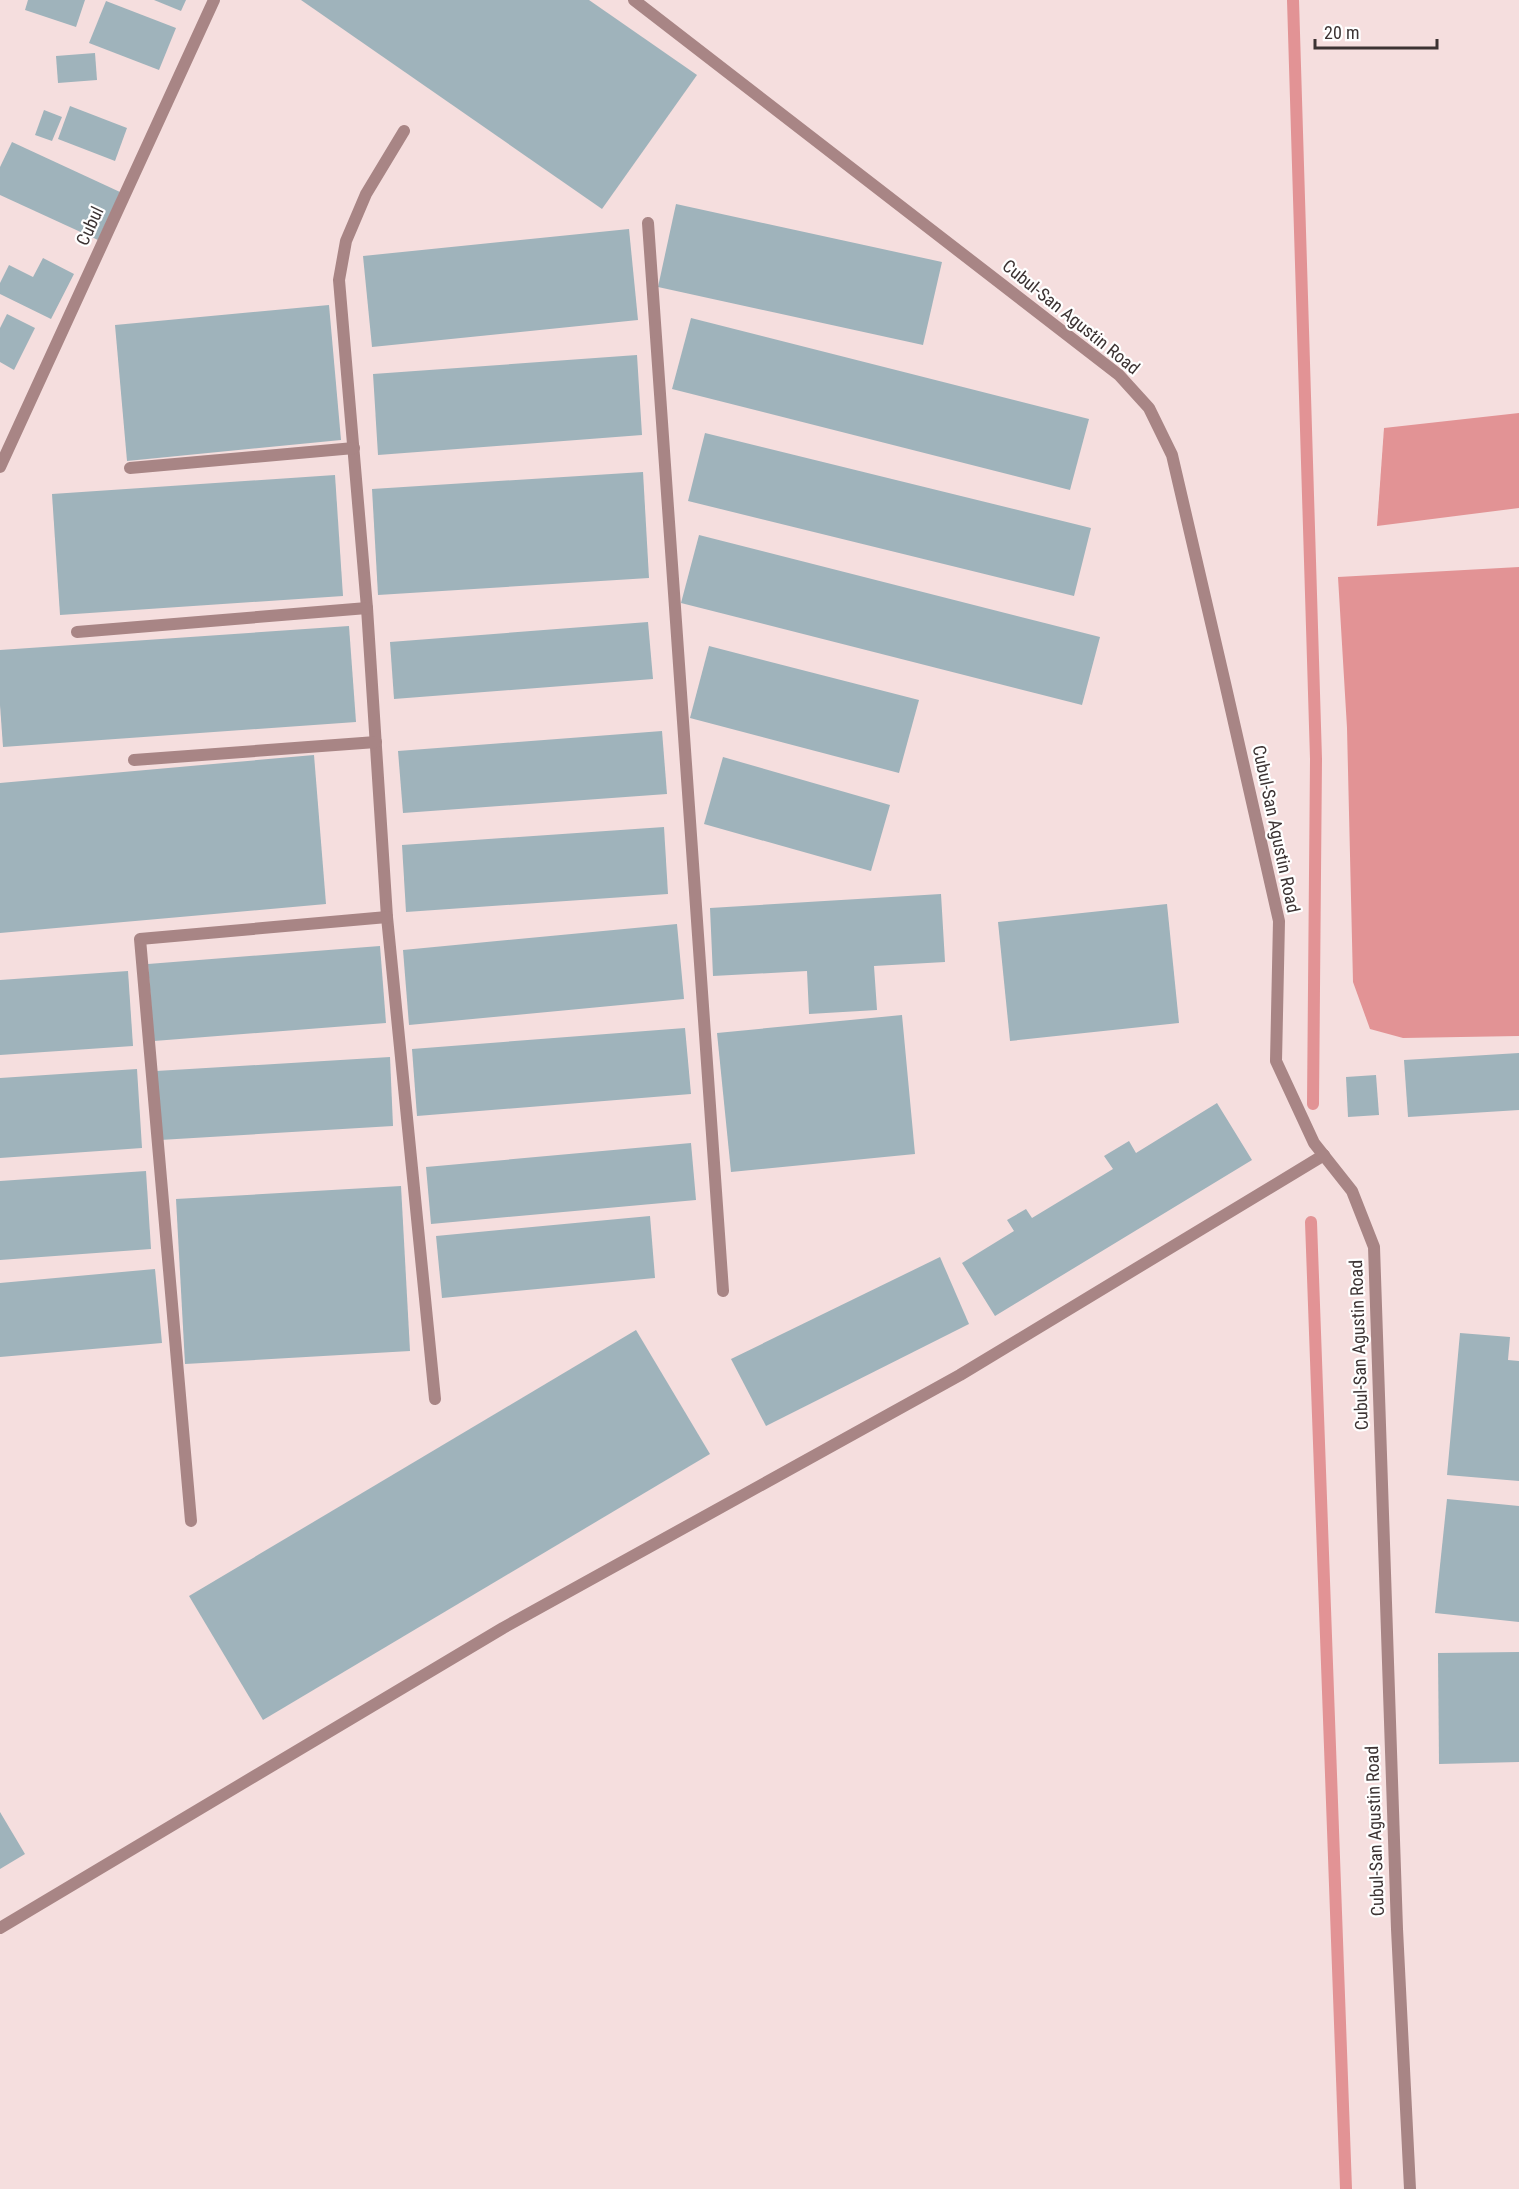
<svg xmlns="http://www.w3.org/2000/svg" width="1519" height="2189" font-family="'Roboto Condensed',sans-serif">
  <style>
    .water { fill: #e29395 }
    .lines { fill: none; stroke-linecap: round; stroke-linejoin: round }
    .stream { stroke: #e29395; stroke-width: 12 }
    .building { fill: #9fb3bb }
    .service { stroke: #a88585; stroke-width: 12 }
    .minor { stroke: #a88585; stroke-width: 12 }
    .tertiary { stroke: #a88585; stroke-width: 12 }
    .labels { text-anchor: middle; stroke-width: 4.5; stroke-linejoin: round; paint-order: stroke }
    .street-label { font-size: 18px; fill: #3c3333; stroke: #fff }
  </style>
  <rect width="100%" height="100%" fill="#f5dede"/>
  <g class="water">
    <path d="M1519 413V508L1377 526 1384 428Z"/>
    <path d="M1519 567V1036L1403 1038 1370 1029 1353 982 1347 728 1338 577Z"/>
  </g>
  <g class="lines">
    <g class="stream">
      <path d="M1293 0 1316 759 1313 1104"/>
      <path d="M1311 1222 1346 2189"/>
    </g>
  </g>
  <g class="building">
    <path d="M28 0H85L76 27 25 10Z"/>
    <path d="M154 0H186L181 11Z"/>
    <path d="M301 0H589L697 75 602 209Z"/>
    <path d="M106 1 176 28 159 70 89 43Z"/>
    <path d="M95 53 97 80 58 83 56 56Z"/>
    <path d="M70 106 127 128 115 161 58 139Z"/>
    <path d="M44 110 62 117 52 141 35 135Z"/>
    <path d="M12 142 120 192 98 240 0 195V167Z"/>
    <path d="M676 204 942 262 923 345 658 287Z"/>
    <path d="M629 229 638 320 372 347 363 256Z"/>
    <path d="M43 258 74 274 51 319 0 294V283L9 265 33 277Z"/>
    <path d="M329 305 341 440 127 461 115 325Z"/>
    <path d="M7 314 35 328 14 370 0 362V328Z"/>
    <path d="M691 318 1089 419 1070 490 672 389Z"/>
    <path d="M637 355 642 435 378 455 373 374Z"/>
    <path d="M705 433 1091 528 1074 596 688 501Z"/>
    <path d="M643 472 649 578 378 595 372 489Z"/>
    <path d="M335 475 343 596 60 615 52 494Z"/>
    <path d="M699 535 1100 637 1082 705 681 603Z"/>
    <path d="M648 622 653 679 394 699 390 642Z"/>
    <path d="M349 626 356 722 3 747 0 705V650Z"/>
    <path d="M709 646 919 700 899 773 690 718Z"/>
    <path d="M662 731 667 794 403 813 398 751Z"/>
    <path d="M314 755 326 904 0 933V783Z"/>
    <path d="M723 757 890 805 871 871 704 824Z"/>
    <path d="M664 827 668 894 406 912 402 845Z"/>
    <path d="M941 894 945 962 874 966 877 1010 809 1014 807 971 713 976 710 908Z"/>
    <path d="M1167 904 1179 1023 1010 1041 998 922Z"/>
    <path d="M677 924 684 999 409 1025 403 950Z"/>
    <path d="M380 946 386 1023 154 1041 148 964Z"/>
    <path d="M128 971 133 1046 0 1055V980Z"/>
    <path d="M902 1015 915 1154 731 1172 717 1033Z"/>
    <path d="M685 1028 691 1094 417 1116 412 1049Z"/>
    <path d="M1519 1053V1110L1408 1117 1404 1060Z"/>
    <path d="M390 1057 393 1126 160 1140 156 1071Z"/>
    <path d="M137 1069 142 1148 0 1158V1078Z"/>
    <path d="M1376 1075 1379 1115 1348 1117 1346 1077Z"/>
    <path d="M1217 1103 1252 1160 995 1316 962 1263 1014 1231 1007 1220 1026 1209 1032 1218 1113 1169 1104 1156 1129 1141 1136 1153Z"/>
    <path d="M691 1143 696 1200 431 1224 426 1167Z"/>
    <path d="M146 1171 151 1249 0 1260V1181Z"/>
    <path d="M401 1186 410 1351 185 1364 176 1199Z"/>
    <path d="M650 1216 655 1278 442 1298 436 1236Z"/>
    <path d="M940 1257 969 1324 766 1426 731 1359Z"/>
    <path d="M155 1269 162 1343 0 1357V1283Z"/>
    <path d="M636 1330 710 1454 263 1720 189 1596Z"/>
    <path d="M1460 1333 1510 1337 1508 1360 1519 1361V1481L1447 1475Z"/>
    <path d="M1447 1499 1519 1506V1622L1435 1613Z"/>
    <path d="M1519 1652V1762L1439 1764 1438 1653Z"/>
    <path d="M0 1812 25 1854 0 1869Z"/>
  </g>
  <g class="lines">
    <g class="service">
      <path d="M404 131 366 194 346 241 339 280 367 608 387 917 435 1399"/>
      <path d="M648 223 723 1291"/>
      <path d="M130 468 354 448"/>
      <path d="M77 632 367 608"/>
      <path d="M134 760 376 742"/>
      <path d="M191 1521 140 939 387 917"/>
    </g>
    <g class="minor">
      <path d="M0 467 214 0"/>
      <path d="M0 1928 503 1628 960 1375 1324 1155"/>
    </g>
    <path class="tertiary" d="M634 0 1119 375 1149 408 1172 455 1225 683 1279 921 1276 1061 1314 1143 1352 1191 1374 1247 1397 1929 1410 2189"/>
  </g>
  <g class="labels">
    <g class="street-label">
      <text transform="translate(90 226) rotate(-65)" y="6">Cubul</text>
      <text transform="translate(1071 317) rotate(39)" y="6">Cubul-San Agustin Road</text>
      <text transform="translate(1276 829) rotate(78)" y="6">Cubul-San Agustin Road</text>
      <text transform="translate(1359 1345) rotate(-92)" y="6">Cubul-San Agustin Road</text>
      <text transform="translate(1375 1831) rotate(-92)" y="6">Cubul-San Agustin Road</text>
    </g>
  </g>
  <path d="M1315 39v9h122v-9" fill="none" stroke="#3c3333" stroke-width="3"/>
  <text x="1324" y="39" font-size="18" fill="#3c3333" stroke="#ffffff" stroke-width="4.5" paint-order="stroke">20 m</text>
</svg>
